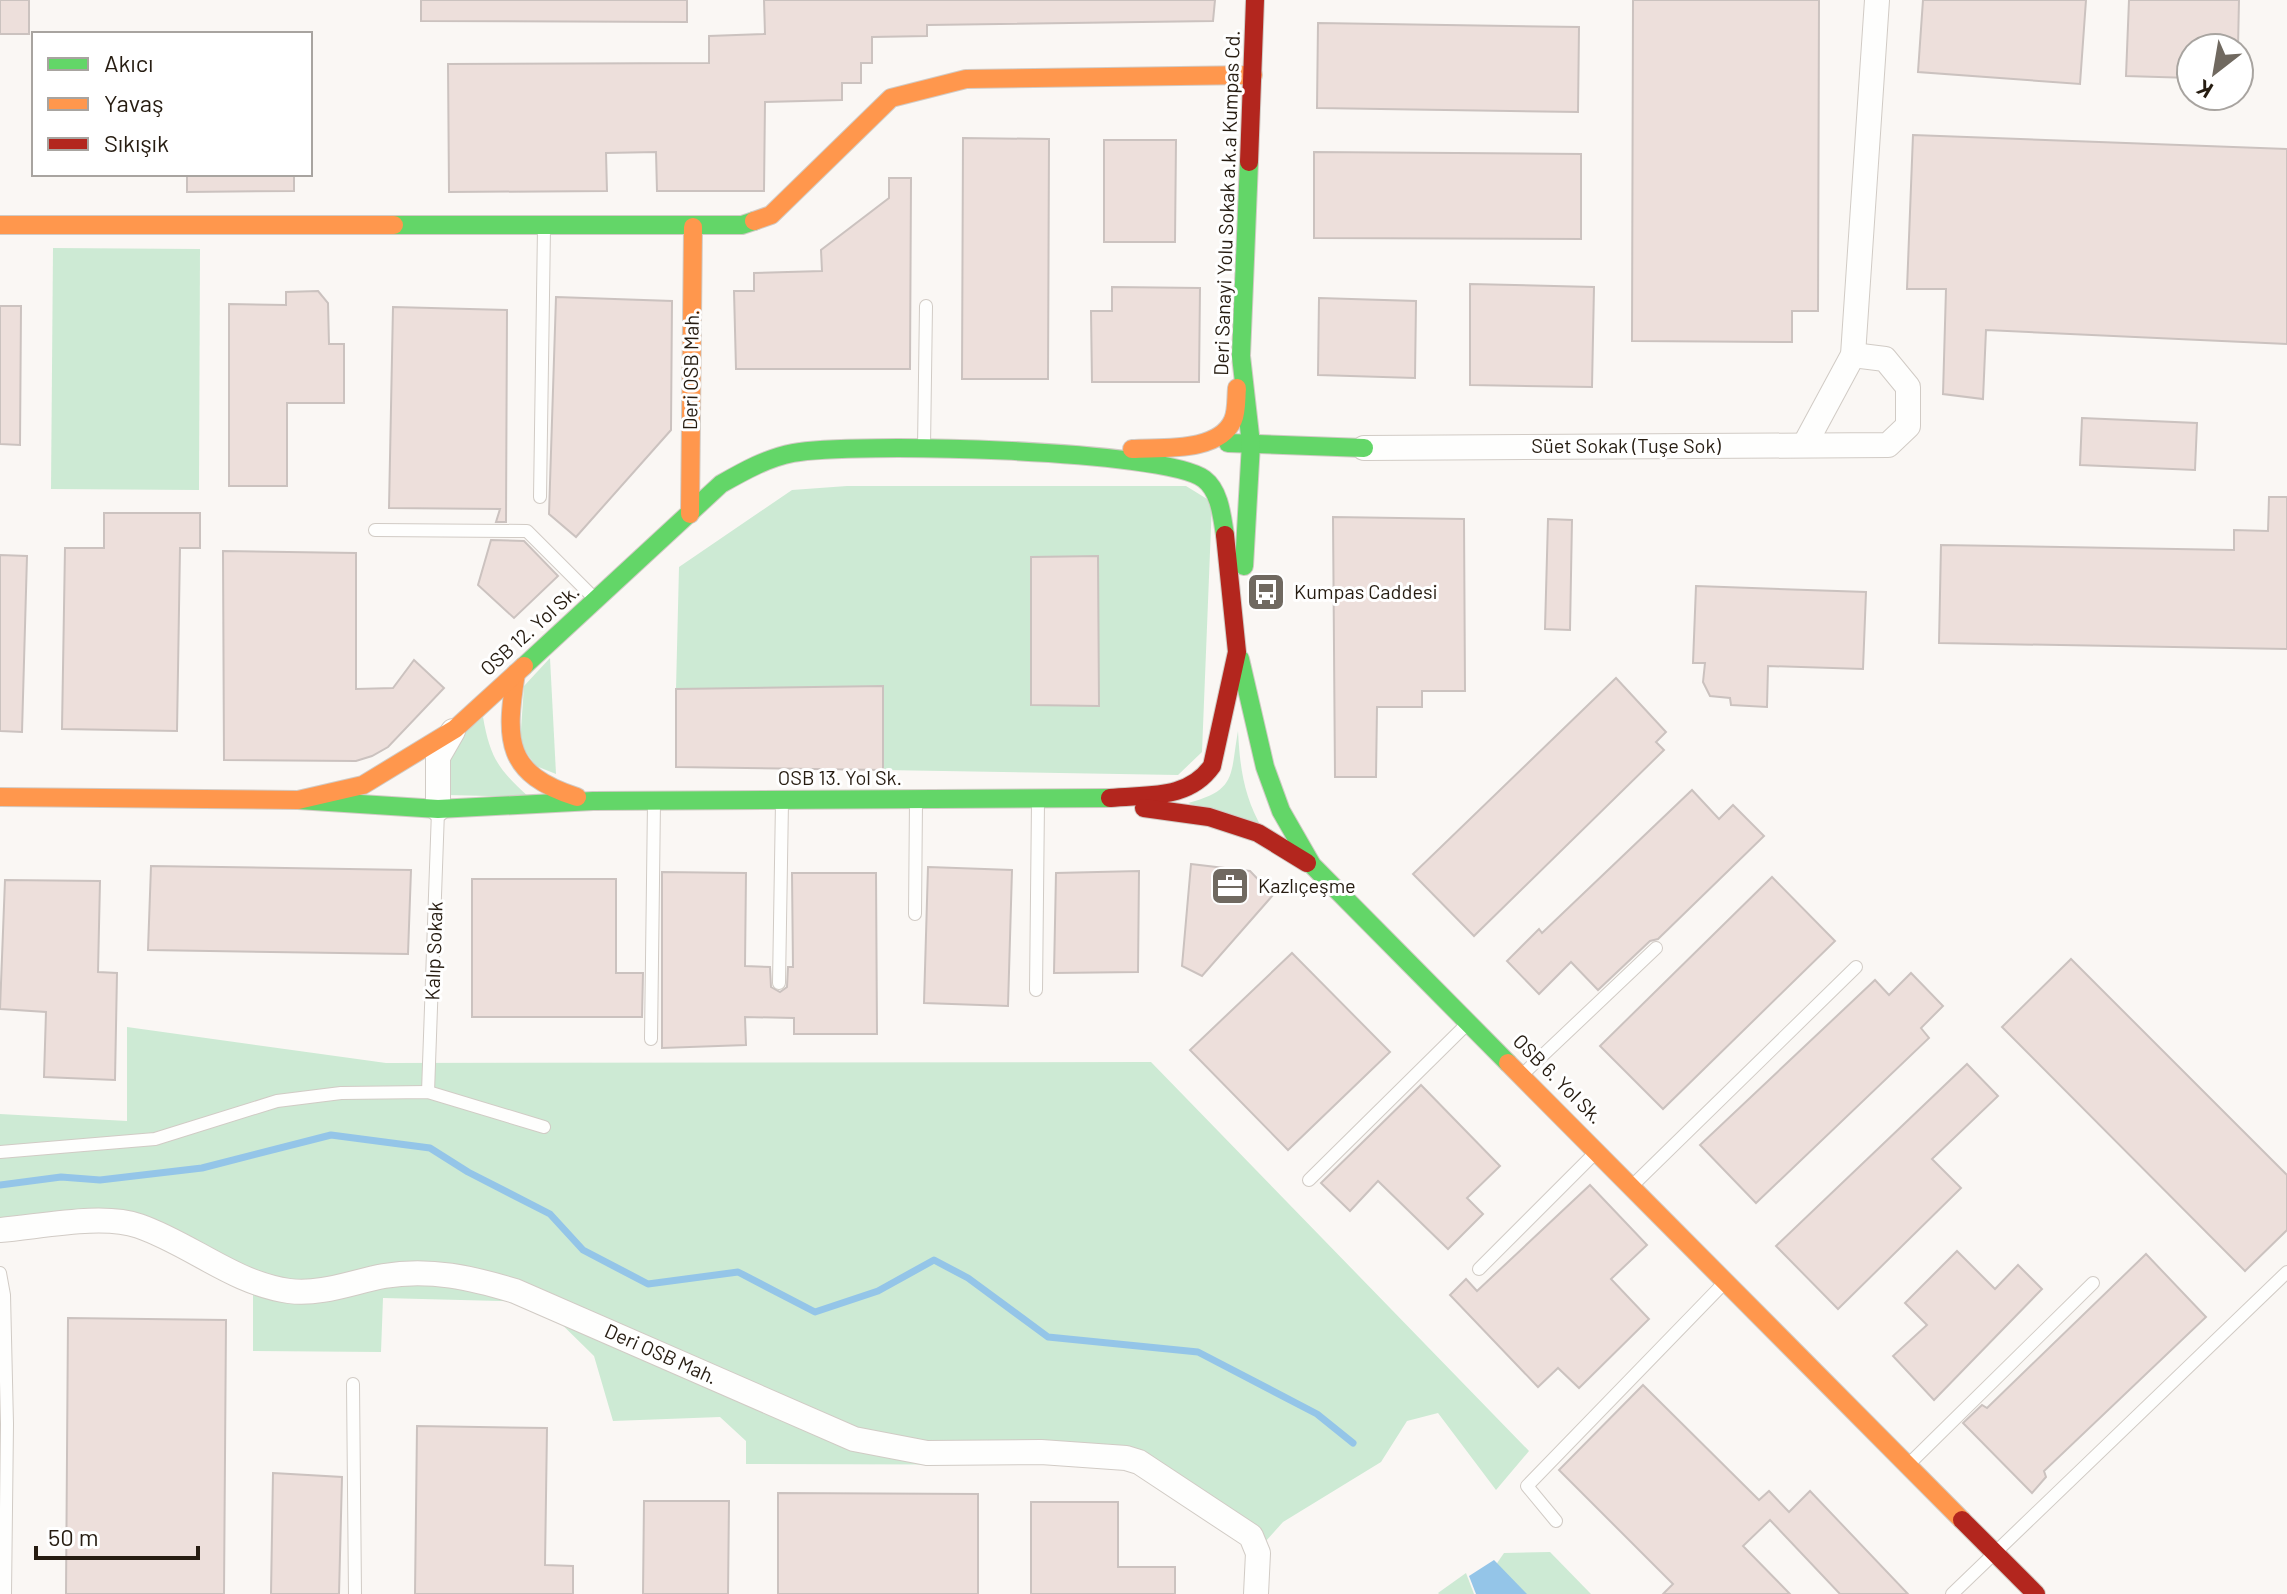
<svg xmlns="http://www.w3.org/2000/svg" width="2287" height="1594" font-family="Barlow,sans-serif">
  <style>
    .green { fill: #cdead4 }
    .water { fill: #94c5e8 }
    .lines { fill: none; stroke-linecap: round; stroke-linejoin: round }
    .stream { stroke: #94c5e8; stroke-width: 7 }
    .building { fill: #eddfdb; stroke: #cbc2bf; stroke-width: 2 }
    .lane-casing { stroke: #d1cbc5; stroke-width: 14 }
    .street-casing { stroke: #d1cbc5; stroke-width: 26 }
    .fast-casing { stroke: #d1cbc5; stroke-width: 20 }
    .slow-casing { stroke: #d1cbc5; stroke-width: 20 }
    .jam-casing { stroke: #d1cbc5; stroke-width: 20 }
    .lane { stroke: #fefefd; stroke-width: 12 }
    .street { stroke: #fefefd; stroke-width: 24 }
    .fast { stroke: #63d668; stroke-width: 18 }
    .slow { stroke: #ff974d; stroke-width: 18 }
    .jam { stroke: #b3261e; stroke-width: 18 }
    .labels { text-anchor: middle; stroke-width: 6; stroke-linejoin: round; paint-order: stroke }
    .street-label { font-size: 20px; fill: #261c11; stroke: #fff }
    .poi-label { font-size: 20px; fill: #261c11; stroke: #fff; text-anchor: start }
  </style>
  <rect width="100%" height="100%" fill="#faf7f4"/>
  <g class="green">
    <path d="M53 248 200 249 199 490 51 489Z"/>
    <path d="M847 486H1186L1212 502 1202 752 1178 775 883 770V686L676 689 679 567 792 490Z"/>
    <path d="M550 658 556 774 536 766 520 744 524 686Z"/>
    <path d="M483 717C490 758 499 770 529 797L447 795 443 765 468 729Z"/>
    <path d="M1238 731C1240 769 1244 797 1263 830L1188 803C1237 790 1230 776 1238 731Z"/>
    <path d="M127 1027 386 1063 1151 1062 1529 1451 1496 1490 1438 1413 1407 1421 1381 1462 1283 1522 1255 1553 1144 1465 746 1464V1441L720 1417 613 1421 594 1356 539 1302 383 1298 381 1352 253 1351V1288L142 1231 0 1237V1114L127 1121Z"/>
    <path d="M1550 1552 1591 1594H1514L1491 1572 1504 1553Z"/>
    <path d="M1466 1573 1474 1594H1439L1438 1593Z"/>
  </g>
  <path class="water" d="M1494 1560 1527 1594H1476L1469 1576Z"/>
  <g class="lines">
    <path class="stream" d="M0 1185 61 1177 100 1180 202 1168 331 1135 430 1148 468 1172 550 1214 583 1250 648 1284 738 1272 815 1312 878 1291 934 1260 968 1278 1048 1337 1198 1352 1317 1414 1353 1443"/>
  </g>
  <g class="building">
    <rect x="0" y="0" width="29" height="34"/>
    <path d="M421 0H687V22L421 21Z"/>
    <path d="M764 0H1215L1213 21 927 25V36L872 37V63H861V83H842V100L765 102 764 191H657L656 152 606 153 607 191 449 192 448 64 709 63V36L765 34Z"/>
    <path d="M1633 0H1819L1818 311H1792V342L1632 341Z"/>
    <path d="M1923 0H2086L2080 84 1918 72Z"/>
    <path d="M2129 0H2239L2238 48H2191V78L2126 76Z"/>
    <path d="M1318 23 1579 27 1578 112 1317 108Z"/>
    <path d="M1913 135 2287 149V344L1986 330 1983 399 1943 394 1946 289H1907Z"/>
    <path d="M963 138 1049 139 1048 379H962Z"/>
    <path d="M1104 140H1176L1175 242H1104Z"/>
    <path d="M1314 152 1581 154V239L1314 238Z"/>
    <path d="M187 174H294V191L187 192Z"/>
    <path d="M889 178H911L910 369H736L734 291H754V273L822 271 821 250 889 198Z"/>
    <path d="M1470 284 1594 287 1592 387 1470 385Z"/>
    <path d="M1112 287 1200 288 1199 382H1092L1091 311H1112Z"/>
    <path d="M318 291 328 303 329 344H344V403H287V486H229V304L286 305V292Z"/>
    <path d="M556 297 672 301 671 430 576 537 549 514Z"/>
    <path d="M1319 298 1416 301 1415 378 1318 375Z"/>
    <path d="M0 306H21L20 445 0 444Z"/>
    <path d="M393 307 507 310 506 522H496L500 509 389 508Z"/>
    <path d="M2082 418 2197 423 2195 470 2080 465Z"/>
    <path d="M2269 497H2287V649L1939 643 1941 545 2234 550V530L2268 531Z"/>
    <path d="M104 513H200V548H180L177 731 62 729 65 548H104Z"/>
    <path d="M1333 517 1464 519 1465 691H1422V707H1377L1376 777H1335Z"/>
    <path d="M1548 519 1572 520 1570 630 1545 629Z"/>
    <path d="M491 540 524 541 558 576 514 618 478 585Z"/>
    <path d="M223 551 356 553V689L393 688 414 660 444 688 388 747 372 756 356 761 224 760Z"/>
    <path d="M0 555 27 556 22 732 0 731Z"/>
    <path d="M1098 556 1099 706 1031 705V557Z"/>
    <path d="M1696 586 1866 592 1863 669 1768 666 1767 707 1731 705 1730 698 1710 696 1703 682 1705 663H1693Z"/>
    <path d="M1616 678 1666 732 1656 742 1664 750 1474 936 1413 874Z"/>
    <path d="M883 686V770L676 767V689Z"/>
    <path d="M1692 790 1719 819 1733 805 1764 836 1658 939 1650 941 1598 990 1571 962 1539 994 1507 961 1539 929 1542 933Z"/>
    <path d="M1191 864 1250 871 1273 895 1202 976 1182 966Z"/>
    <path d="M151 866 411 870 408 954 148 950Z"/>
    <path d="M928 867 1012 870 1008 1006 924 1003Z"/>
    <path d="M1139 871 1138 972 1054 973 1056 873Z"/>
    <path d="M662 872 746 873 745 966 770 967 771 987 780 992 787 987 788 967H793L792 873H876L877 1034H794V1018L745 1017 746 1045 662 1048Z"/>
    <path d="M1772 877 1835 941 1663 1109 1600 1046Z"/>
    <path d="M472 879H616V973H643L642 1017H472Z"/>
    <path d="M5 880 100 881 98 972 117 973 115 1080 44 1077 46 1012 0 1009Z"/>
    <path d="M1292 953 1390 1052 1288 1150 1190 1050Z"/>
    <path d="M2071 959 2287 1175V1230L2245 1271 2002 1027Z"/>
    <path d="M1911 973 1943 1006 1921 1028 1929 1038 1756 1203 1700 1145 1875 980 1889 995Z"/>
    <path d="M1967 1064 1998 1096 1932 1159 1961 1188 1838 1309 1776 1246Z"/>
    <path d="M1421 1085 1500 1166 1467 1198 1483 1214 1448 1249 1378 1181 1350 1211 1321 1183Z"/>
    <path d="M1590 1185 1647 1245 1611 1279 1649 1319 1579 1388 1558 1368 1538 1387 1450 1295 1466 1279 1477 1291Z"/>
    <path d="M1957 1251 1995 1289 2018 1265 2042 1289 1934 1400 1893 1356 1927 1325 1905 1303Z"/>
    <path d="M2146 1254 2206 1317 2044 1471 2046 1477 2032 1493 1963 1423 1982 1405 1987 1408Z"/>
    <path d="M68 1318 226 1320 224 1594H66Z"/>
    <path d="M1643 1385 1759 1500 1769 1491 1789 1512 1810 1491 1908 1594H1840L1770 1520 1743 1546 1790 1594H1663L1673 1584 1559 1470Z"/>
    <path d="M417 1426 547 1428 545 1565 573 1566V1594H415Z"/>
    <path d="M273 1473 342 1477 339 1594H271Z"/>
    <path d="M778 1493 978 1494V1594H778Z"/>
    <path d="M644 1501H729L728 1594H643Z"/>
    <path d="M1031 1502H1118V1567H1175V1594H1031Z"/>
  </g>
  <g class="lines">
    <defs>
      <g id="lane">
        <path d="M924 447 926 306"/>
        <path d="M540 497 544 228"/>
        <path d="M375 530 527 531 594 598"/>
        <path d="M915 914 916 801"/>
        <path d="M779 983 782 802"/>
        <path d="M1036 990 1038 802"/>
        <path d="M651 1039 654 802"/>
        <path d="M1522 1075 1656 948"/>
        <path d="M428 1092 438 811"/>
        <path d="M0 1152 155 1139 277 1101 341 1093 428 1092 544 1127"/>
        <path d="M1309 1180 1466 1025"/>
        <path d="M1634 1184 1856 967"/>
        <path d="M1479 1269 1596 1152"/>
        <path d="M0 1273 4 1295 7 1424 5 1594"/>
        <path d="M353 1384 355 1594"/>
        <path d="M1910 1463 2093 1283"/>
        <path d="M1556 1521 1527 1486 1724 1283"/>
        <path d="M1952 1594 2287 1272"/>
      </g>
      <g id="street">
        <path d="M1805 444 1853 355 1877 0"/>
        <path d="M1364 448 1888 445 1908 426V387L1885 359 1853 355"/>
        <path d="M438 809V757L453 731"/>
        <path d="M0 1230C39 1227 102 1213 139 1226 191 1244 233 1283 289 1291 322 1295 352 1282 384 1276 430 1268 472 1278 515 1291L854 1439 927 1453 1041 1452 1126 1458 1139 1462 1251 1536 1258 1553 1256 1594"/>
      </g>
      <g id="fast">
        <path d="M394 225H742L754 221"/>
        <path d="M1228 443 1364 448"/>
        <path d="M1244 566 1251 444 1241 356 1249 162"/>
        <path d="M1240 659 1265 767 1281 811 1312 865 1508 1063"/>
        <path d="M524 666 721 484C744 471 767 458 793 453 850 442 1165 449 1204 479 1220 491 1222 517 1225 535"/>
        <path d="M298 800 438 809 593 801 1110 798"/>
      </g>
      <g id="slow">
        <path d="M754 221 771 215 891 98 966 79 1253 75"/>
        <path d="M0 225H394"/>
        <path d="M1132 449C1160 447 1219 453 1233 420 1237 411 1236 398 1237 388"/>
        <path d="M690 514 693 227"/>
        <path d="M516 673C505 741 505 774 577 797"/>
        <path d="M0 797 298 800 363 785 455 729 524 666"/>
        <path d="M1508 1063 1962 1520"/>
      </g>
      <g id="jam">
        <path d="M1249 162 1255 0"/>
        <path d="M1110 798C1148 794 1188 800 1212 766L1237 652 1225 535"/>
        <path d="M1144 808 1209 817 1258 833 1307 863"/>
        <path d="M1962 1520 2036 1594"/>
      </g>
    </defs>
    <use href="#lane" class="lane-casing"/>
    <use href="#street" class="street-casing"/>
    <use href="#fast" class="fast-casing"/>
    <use href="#slow" class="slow-casing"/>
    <use href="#jam" class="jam-casing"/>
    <use href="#lane" class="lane"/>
    <use href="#street" class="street"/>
    <use href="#fast" class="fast"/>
    <use href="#slow" class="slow"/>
    <use href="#jam" class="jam"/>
  </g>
  <defs>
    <symbol id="bus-square" viewBox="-11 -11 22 22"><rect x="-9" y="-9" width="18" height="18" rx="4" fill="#706960" stroke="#fff"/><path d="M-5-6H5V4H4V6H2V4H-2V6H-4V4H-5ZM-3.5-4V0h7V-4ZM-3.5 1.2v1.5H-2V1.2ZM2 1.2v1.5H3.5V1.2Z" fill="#fff"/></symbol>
    <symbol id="office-square" viewBox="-11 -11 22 22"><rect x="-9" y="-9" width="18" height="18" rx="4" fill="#706960" stroke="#fff"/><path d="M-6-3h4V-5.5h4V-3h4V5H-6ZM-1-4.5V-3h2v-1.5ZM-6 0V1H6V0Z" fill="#fff"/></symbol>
  </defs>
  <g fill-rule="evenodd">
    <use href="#bus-square" x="1244" y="570" width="44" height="44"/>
    <use href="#office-square" x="1208" y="864" width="44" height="44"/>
  </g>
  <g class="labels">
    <g class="street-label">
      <text transform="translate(1227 203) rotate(-88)" y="7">Deri Sanayi Yolu Sokak a.k.a Kumpas Cd.</text>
      <text transform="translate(691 370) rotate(-89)" y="7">Deri OSB Mah.</text>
      <text x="1626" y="453">Süet Sokak (Tuşe Sok)</text>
      <text transform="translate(530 630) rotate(-42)" y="7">OSB 12. Yol Sk.</text>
      <text x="840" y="785">OSB 13. Yol Sk.</text>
      <text transform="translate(434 951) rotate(-88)" y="7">Kalıp Sokak</text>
      <text transform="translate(1558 1079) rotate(45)" y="7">OSB 6. Yol Sk.</text>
      <text transform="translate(661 1354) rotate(24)" y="7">Deri OSB Mah.</text>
    </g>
    <g class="poi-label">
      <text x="1294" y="599">Kumpas Caddesi</text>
      <text x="1258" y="893">Kazlıçeşme</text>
    </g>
  </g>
  <rect x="32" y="32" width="280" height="144" fill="#ffffff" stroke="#a8a4a0" stroke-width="2"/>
  <rect x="48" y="58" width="40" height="12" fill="#63d668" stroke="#a8a4a0" stroke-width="2"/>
  <text x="104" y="72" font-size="24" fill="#261c11">Akıcı</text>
  <rect x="48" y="98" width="40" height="12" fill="#ff974d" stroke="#a8a4a0" stroke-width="2"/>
  <text x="104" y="112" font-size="24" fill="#261c11">Yavaş</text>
  <rect x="48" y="138" width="40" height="12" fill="#b3261e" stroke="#a8a4a0" stroke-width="2"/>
  <text x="104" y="152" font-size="24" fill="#261c11">Sıkışık</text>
  <g transform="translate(2215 72) rotate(211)"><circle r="38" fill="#ffffff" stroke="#a8a4a0" stroke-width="2"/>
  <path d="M0-6L14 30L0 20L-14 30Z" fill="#706960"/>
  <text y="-12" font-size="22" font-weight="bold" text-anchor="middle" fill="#261c11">K</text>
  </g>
  <path d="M36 1546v12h162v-12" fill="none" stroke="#261c11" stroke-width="4"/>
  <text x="48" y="1546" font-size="24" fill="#261c11" stroke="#ffffff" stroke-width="6" paint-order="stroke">50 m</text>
</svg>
